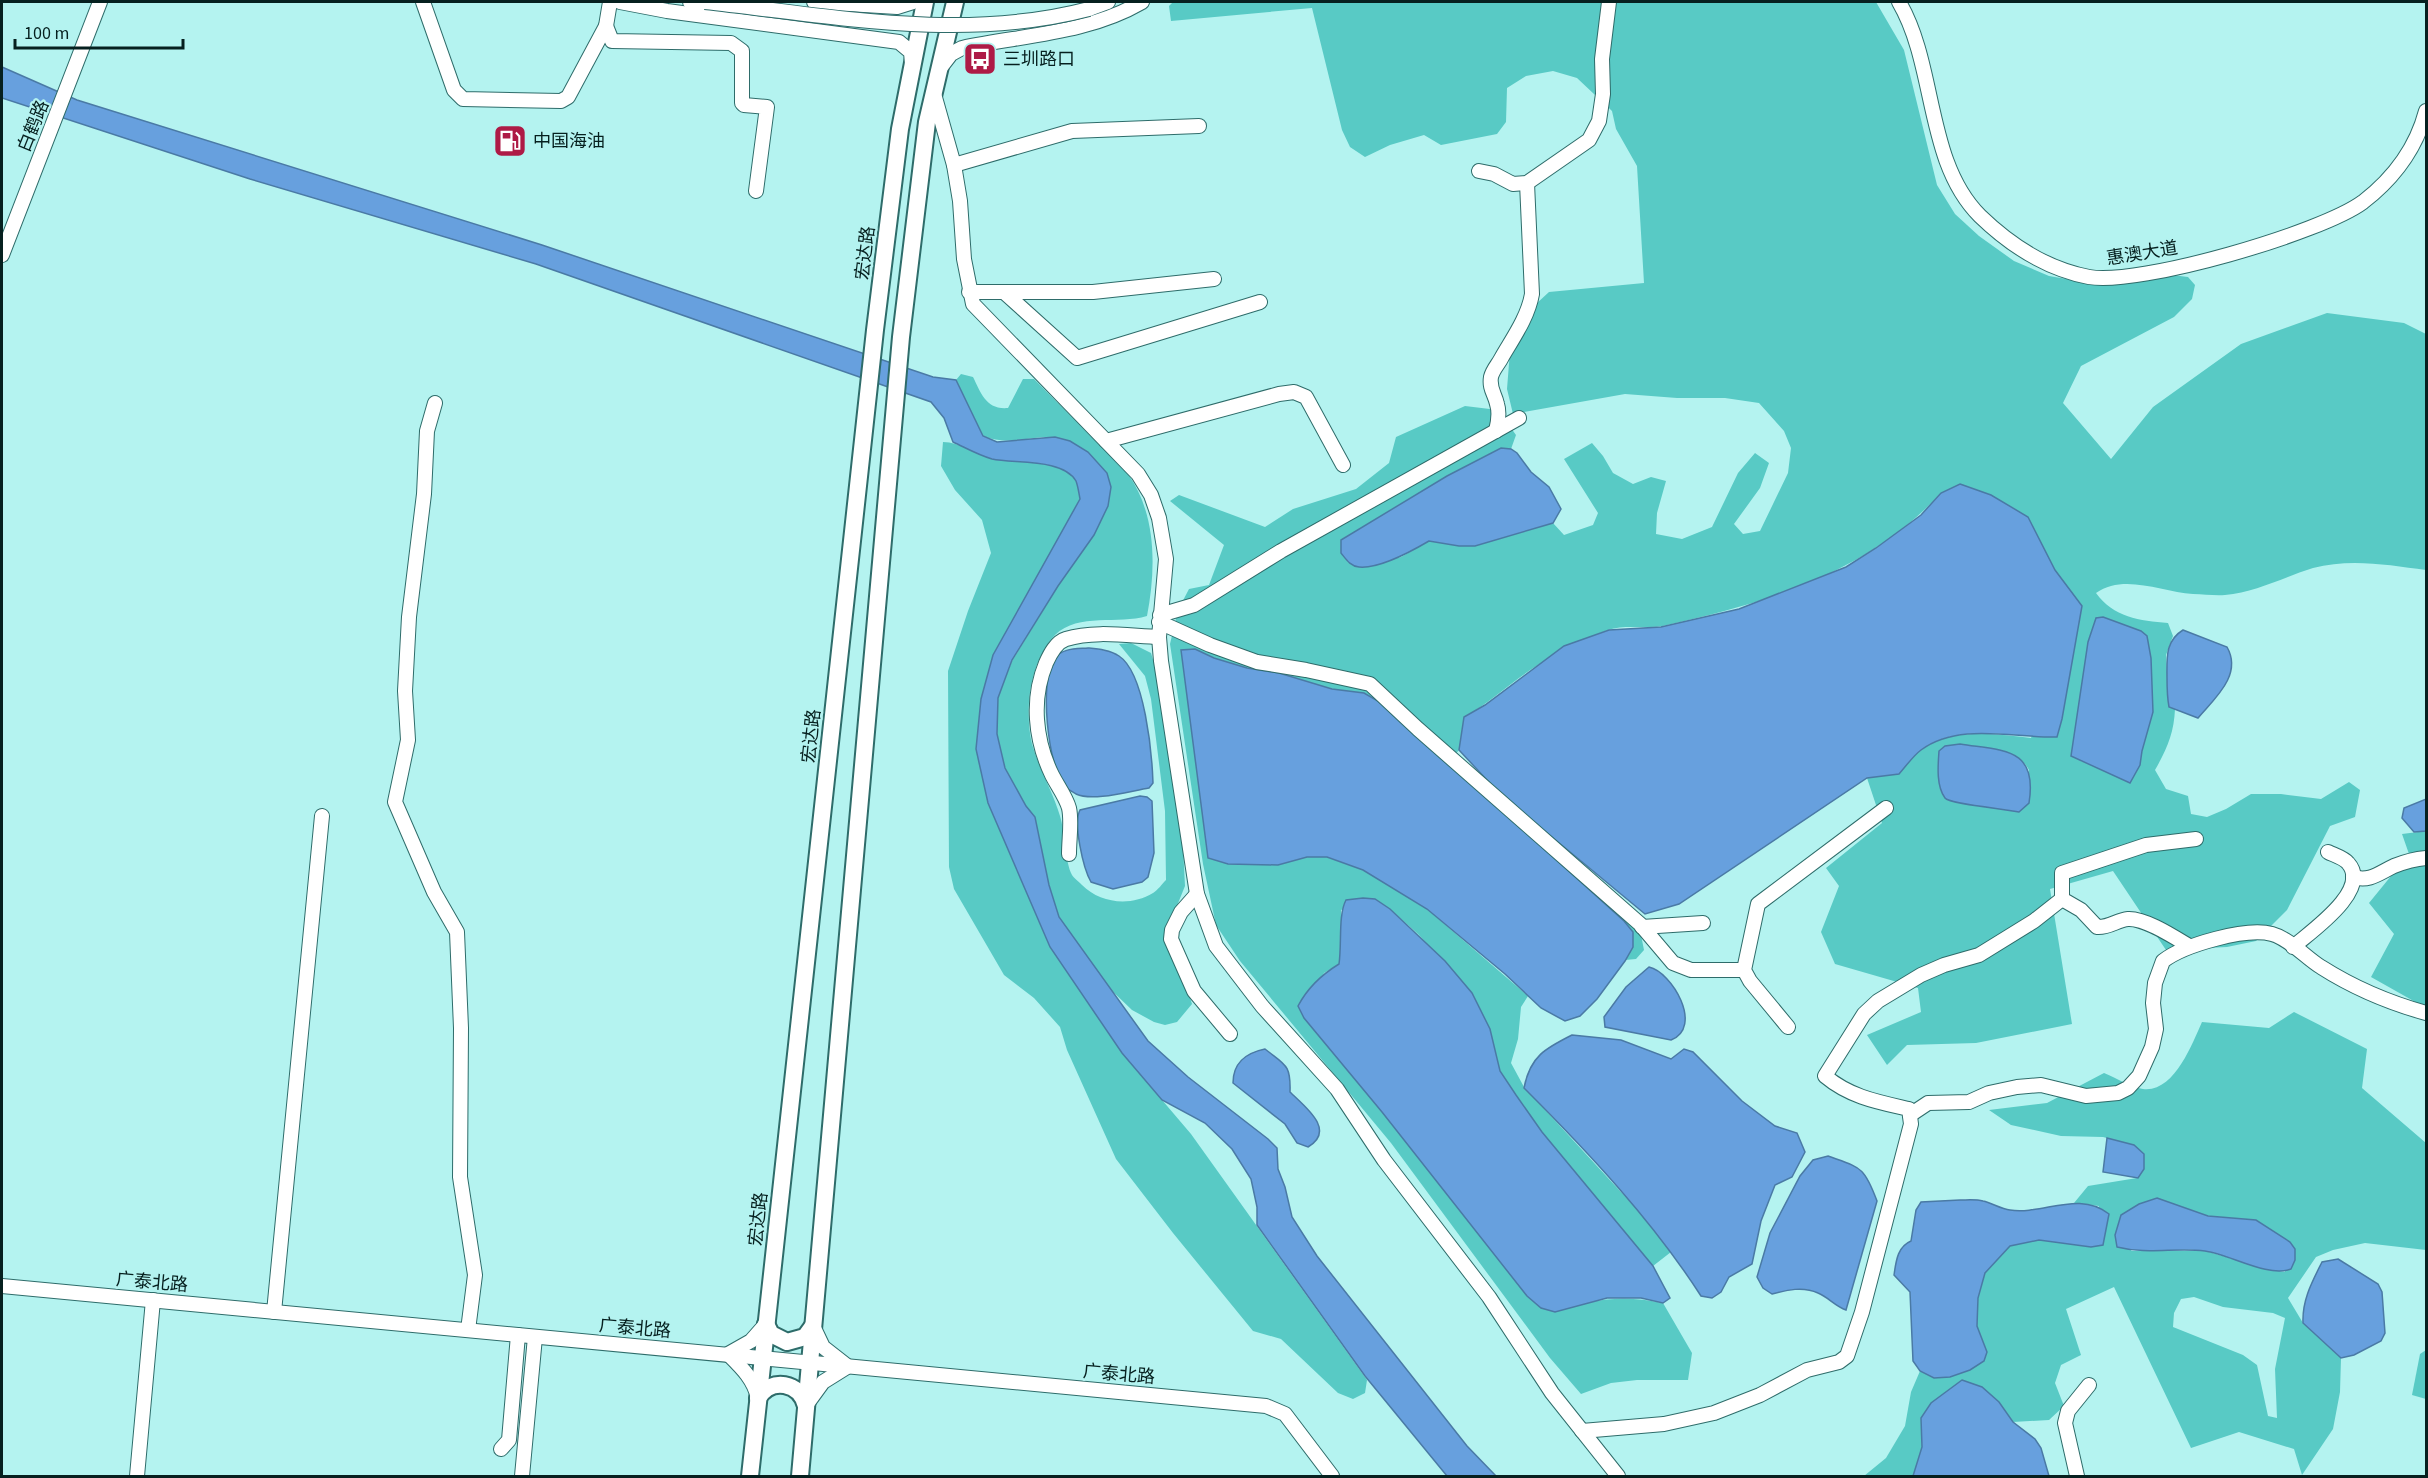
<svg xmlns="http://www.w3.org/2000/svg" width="2428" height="1478" font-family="'Source Sans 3','Noto Sans SC',sans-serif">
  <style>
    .green { fill: #58cac5; fill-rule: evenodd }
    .water { fill: #67a0de; stroke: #4a7aa5; stroke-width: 1.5 }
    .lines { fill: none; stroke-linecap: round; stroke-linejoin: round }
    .minor-casing { stroke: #2e6c6a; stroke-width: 16 }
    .major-casing { stroke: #2e6c6a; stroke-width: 20 }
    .minor { stroke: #fff; stroke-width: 14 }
    .major { stroke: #fff; stroke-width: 16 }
    .minor-bridge-casing { stroke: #2e6c6a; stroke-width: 16; stroke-linecap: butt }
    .minor-bridge { stroke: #fff; stroke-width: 14 }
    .labels { text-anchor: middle; stroke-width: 4.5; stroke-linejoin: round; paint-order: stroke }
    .poi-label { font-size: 18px; fill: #06201f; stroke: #b4f3f0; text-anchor: start }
    .street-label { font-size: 18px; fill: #06201f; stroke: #b4f3f0 }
  </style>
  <rect width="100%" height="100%" fill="#b4f3f0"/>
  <g class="green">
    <path d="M1173 2H1876L1904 50 1937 185 1955 214 1979 236 2014 261 2049 276 2084 282 2172 275 2188 277 2195 285 2192 299 2174 317 2081 366 2063 403 2111 459 2153 407 2241 344 2327 313 2404 323 2426 334V570C2389 565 2350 558 2313 568 2284 577 2256 592 2225 595 2215 596 2204 594 2193 594 2162 592 2124 573 2096 593 2113 617 2140 621 2168 623L2173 636 2166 655 2169 707 2175 709C2174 733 2167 749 2155 770L2166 789 2188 796 2191 814 2207 817 2226 809 2251 794H2281L2321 799 2349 782 2360 790 2355 817 2330 826 2287 910 2256 941 2227 947 2166 950 2113 871 2050 889 2072 1024 1976 1043 1907 1045 1887 1065 1867 1035 1921 1012 1918 988 1835 964 1821 932 1839 886 1826 868 1882 823 1867 778 1899 774C1906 766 1913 755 1921 750 1953 727 1995 734 2031 738L2082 606 2055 570 2028 517 1941 493C1868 572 1769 602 1667 625 1648 630 1626 624 1608 630 1590 636 1554 655 1538 665 1512 681 1491 702 1464 717L1459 750 1453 757 1640 930 1644 950 1636 959 1625 960 1633 947V932L1364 693 1332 689 1279 673 1247 668 1214 658 1195 649 1278 865 1307 857H1327L1363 870 1427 909 1528 996 1521 1007 1518 1039 1511 1063 1524 1087 1644 1217 1671 1252 1653 1266 1542 1132 1516 1095 1500 1071 1490 1029 1472 993 1418 934 1390 909 1375 899 1341 910 1342 944 1339 964 1324 973 1304 1018 1555 1312C1591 1298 1626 1295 1663 1303L1692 1353 1688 1380H1637L1611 1383 1581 1394 1550 1358 1391 1143 1240 961 1216 925 1203 864 1170 644 1178 610 1189 589 1209 585 1224 545 1170 501 1179 495 1265 527 1293 509 1356 489 1389 463 1396 437 1465 406 1498 410 1516 435 1511 449 1501 448 1447 476 1341 540 1360 567 1401 557 1429 541 1459 546H1475L1553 523 1564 535 1593 525 1598 513 1564 459 1592 443 1603 456 1613 473 1633 484 1651 477 1666 481 1657 513 1656 534 1682 539 1712 527 1738 473 1755 453 1769 463 1760 488 1734 524 1743 534 1760 531 1788 473 1791 448 1784 431 1759 403 1725 398H1677L1625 394 1513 414 1507 389 1510 351 1536 304 1549 292 1644 283 1637 166 1616 129 1612 111 1577 78 1553 71 1526 76 1507 88 1506 122 1497 134 1441 145 1424 135 1390 145 1365 157 1350 147 1342 130 1312 8 1171 21 1169 6ZM2103 617 2141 631 2147 636 2140 765 2119 778 2103 769 2081 761ZM1960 744C1982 748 2018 748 2029 770L2019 812C2006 809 1949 804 1945 798 1936 785 1938 765 1939 751L1945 746Z"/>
    <path d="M961 374 973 377C981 393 986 410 1008 408L1023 379H1034L1128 474C1157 515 1156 569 1147 616 1118 625 1079 612 1055 635 1030 661 1024 710 1032 744 1039 769 1053 792 1060 816 1065 832 1065 862 1072 875 1074 878 1079 882 1082 885 1100 903 1130 907 1153 893 1158 890 1162 884 1166 880L1165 811 1151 699 1145 676 1119 644 1131 643 1151 653 1161 686 1183 847 1185 886 1168 928 1192 1004 1177 1022 1165 1025 1154 1022 1132 1010 1108 987 1059 917 1049 885 1035 817 1026 806 1005 768 997 734 998 698 1012 661 1058 586 1094 535 1088 452C1077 446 1066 438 1053 437 1028 436 1008 446 983 436L956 380Z"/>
    <path d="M943 442C960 442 975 454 992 458 1013 464 1063 458 1076 481 1078 485 1079 494 1080 499L993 656 988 803 1050 947 1122 1053 1191 1134 1367 1380 1365 1393 1353 1399 1338 1393 1281 1339 1253 1331 1173 1233 1116 1159 1067 1050 1060 1027 1034 998 1004 975 954 889 949 867 948 671 968 611 991 553 982 520 955 490 941 466Z"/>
    <path d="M2426 831V1008L2371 977 2394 934 2369 903 2409 854 2402 834Z"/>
    <path d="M2294 1012 2367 1049 2362 1088 2426 1143V1250L2365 1243 2333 1250 2316 1257 2288 1298 2303 1323 2341 1358 2340 1392 2333 1429 2302 1475 2294 1449 2239 1432 2191 1448 2114 1287 2066 1309 2081 1355 2061 1365 2055 1383 2064 1406 2049 1420 2013 1422 1999 1402 1921 1418 1922 1447 1913 1476H1864L1886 1458 1905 1426 1911 1392 1920 1371 1934 1378 1987 1352 1977 1326 1978 1298 1985 1273 2010 1246 2039 1240 2091 1247 2099 1206 2074 1203 2088 1186 2137 1178 2134 1145 2103 1137 2061 1136 2011 1125 1989 1110 2047 1103 2104 1073C2116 1078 2131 1087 2143 1089 2174 1093 2192 1044 2202 1022L2269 1028ZM2157 1198 2208 1216 2256 1220 2277 1234 2285 1272 2263 1268 2206 1251H2131ZM2194 1297 2223 1307 2273 1313 2285 1318 2275 1369 2277 1418 2268 1416 2257 1365 2243 1355 2173 1327 2174 1313 2181 1299Z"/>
    <path d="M2426 1350V1399L2412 1395 2420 1354Z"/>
  </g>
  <g class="water">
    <path d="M2 67 77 100 542 245 933 377 956 380 983 436 997 442 1055 437 1070 441 1088 452 1107 473 1111 487 1108 506 1094 535 1058 586 1012 660 998 698 997 734 1005 768 1026 806 1035 817 1049 885 1059 917 1148 1041 1188 1077 1268 1139 1277 1148 1278 1169 1285 1187 1292 1217 1317 1256 1467 1446 1496 1476H1447L1365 1376 1257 1225V1207L1251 1179 1232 1149 1205 1123 1162 1100 1122 1053 1050 947 988 803 976 749 981 699 993 655 1080 499C1079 494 1078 486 1076 481 1063 458 1014 464 992 459 978 455 966 448 953 442L944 418 931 402 536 264 250 179 2 98Z"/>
    <path d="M1501 448 1511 449 1517 453 1531 472 1549 487 1561 509 1553 523 1475 546H1459L1429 541C1412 551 1380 569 1359 567 1350 566 1346 559 1341 553V540L1447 476Z"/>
    <path d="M1960 484 1991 495 2028 517 2055 570 2082 606 2062 719 2057 737C2013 738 1959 722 1921 750 1913 756 1906 766 1899 774L1867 778 1679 904 1645 914 1500 794 1459 750 1464 717 1485 705 1564 646 1609 630 1661 627 1739 609 1846 567 1876 548 1921 515 1941 493Z"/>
    <path d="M2103 617 2141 631 2147 636 2151 658 2153 712 2142 751 2140 765 2130 783 2071 756 2088 642 2096 618Z"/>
    <path d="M2183 630 2227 647C2243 675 2214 699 2198 718L2169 707C2167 697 2167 687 2167 677 2167 658 2165 641 2183 630Z"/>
    <path d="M1088 648C1098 649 1110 650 1119 656 1145 673 1152 754 1153 783L1149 788C1130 791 1093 802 1076 794 1073 792 1067 789 1064 786 1048 765 1039 682 1054 659 1062 648 1075 649 1088 648Z"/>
    <path d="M1195 649 1214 658 1247 668 1279 673 1332 689 1364 693 1385 705 1624 921 1633 932V947L1625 961 1597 999 1580 1016 1565 1021 1541 1008 1505 974 1427 909 1363 870 1327 857H1307L1278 865 1228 864 1208 858 1181 650Z"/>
    <path d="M1960 744C2003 751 2038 747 2029 803L2019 812C2006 809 1949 804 1945 798 1936 786 1938 765 1939 751L1945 746Z"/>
    <path d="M1140 796 1147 797 1152 801 1154 853 1148 877 1142 882 1113 889 1091 882C1083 868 1073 823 1080 810Z"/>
    <path d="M2426 799V831L2414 832 2402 818 2404 808Z"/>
    <path d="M1363 898 1375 899 1390 909 1445 961 1472 993 1490 1029 1500 1071 1516 1095 1542 1132 1653 1266 1670 1298 1663 1303 1641 1298H1607L1555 1312 1541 1308 1527 1296 1382 1112 1304 1018 1298 1006C1308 987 1321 975 1339 964 1342 944 1338 915 1346 900Z"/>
    <path d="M1649 967C1672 972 1704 1027 1671 1040L1605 1027 1604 1017 1626 987Z"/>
    <path d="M1572 1035 1621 1040 1671 1059 1684 1049 1693 1052 1742 1101 1775 1126 1797 1133 1805 1152 1792 1177 1775 1185 1761 1221 1752 1264 1729 1277 1721 1292 1712 1298 1701 1296C1652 1220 1588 1152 1524 1088 1530 1056 1546 1048 1572 1035Z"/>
    <path d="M1265 1049C1285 1065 1291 1064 1290 1092 1304 1106 1337 1130 1308 1147L1297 1143 1285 1124 1233 1083C1233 1062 1246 1053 1265 1049Z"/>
    <path d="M2107 1138 2134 1145 2144 1154V1169L2138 1178 2103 1172Z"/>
    <path d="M1828 1156C1861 1168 1864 1166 1877 1201L1846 1310C1835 1306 1828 1297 1818 1293 1803 1286 1787 1290 1772 1294L1763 1288 1757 1277 1770 1233 1800 1176 1813 1160Z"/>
    <path d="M2157 1198 2208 1216 2256 1220 2290 1242 2295 1249V1260L2291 1269C2268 1278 2229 1254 2205 1251 2176 1247 2148 1255 2117 1247L2115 1235 2121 1215 2139 1204Z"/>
    <path d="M1960 1200C1967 1200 1976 1199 1983 1201 1992 1203 2001 1209 2010 1210 2043 1215 2079 1190 2109 1214L2103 1245 2091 1247 2039 1240 2010 1246 1985 1273 1978 1298 1977 1326 1987 1352 1984 1361 1970 1370 1950 1377 1934 1378 1920 1371 1913 1361 1910 1292 1894 1275C1896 1262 1897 1247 1911 1241L1916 1210 1921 1202Z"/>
    <path d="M2338 1259 2378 1284 2382 1292 2385 1333 2381 1341 2354 1355 2341 1358 2303 1323C2302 1300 2312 1282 2322 1262Z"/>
    <path d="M1962 1380 1982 1387 1999 1402 2013 1422 2035 1439 2041 1448 2049 1476H1913L1922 1447 1921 1418 1931 1403Z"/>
  </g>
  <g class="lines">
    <defs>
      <g id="minor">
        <path d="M423 2 454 90 463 99 561 101 568 97 606 26 610 2"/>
        <path d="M620 2 667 11 899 42 911 52 912 64"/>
        <path d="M690 2H705"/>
        <path d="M814 2 897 7 913 2"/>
        <path d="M1899 2C1937 67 1925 161 1980 216 2010 245 2047 269 2089 277 2139 286 2321 233 2363 202 2394 178 2416 149 2426 111"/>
        <path d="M1089 9 1108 2"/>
        <path d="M606 26 612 41 731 43 742 51V103L744 105 767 107 756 191"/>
        <path d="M941 67 951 54 962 48C1023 35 1087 34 1142 2"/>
        <path d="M934 94 954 165 960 201 964 259 973 304 1138 474 1151 495 1159 518 1166 559 1159 637 1161 661 1197 894 1216 946 1262 1006 1337 1089 1384 1160 1489 1297 1552 1393 1618 1476"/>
        <path d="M954 165 1072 131 1199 126"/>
        <path d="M1479 171 1494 174 1513 184 1527 183 1589 140 1599 121 1603 94 1602 59 1609 2"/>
        <path d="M2 255 100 2"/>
        <path d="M969 292H1093L1214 279"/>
        <path d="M1004 292 1077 358 1260 302"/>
        <path d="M435 403 427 431 424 494 409 617 405 691 408 740 395 802 434 892 457 932 461 1028 460 1177 475 1275 468 1330"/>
        <path d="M1496 431C1498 423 1500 413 1497 404 1495 394 1489 389 1491 377 1493 369 1498 365 1502 357 1513 338 1528 317 1532 294L1527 183"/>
        <path d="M1106 441 1279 394 1294 392 1306 397 1343 465"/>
        <path d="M1160 615 1194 605 1281 551 1519 418"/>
        <path d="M1159 622 1210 645 1257 662 1306 670 1370 684 1418 729 1640 924 1673 963 1691 970H1744"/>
        <path d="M1069 854C1069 839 1072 821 1069 808 1066 797 1057 785 1052 775 1035 740 1031 699 1046 663 1050 654 1056 642 1066 639 1094 630 1130 636 1159 637"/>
        <path d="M2353 877C2370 882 2379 873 2394 866 2404 862 2415 859 2426 858"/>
        <path d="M1197 894 1181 912 1172 930 1171 939 1194 991 1230 1034"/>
        <path d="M1642 927 1703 923"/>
        <path d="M2189 946C2174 937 2145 918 2128 919 2117 920 2109 928 2097 927L2081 910 2062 899V873L2146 845 2196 839"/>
        <path d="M2293 947C2310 932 2372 890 2348 863 2344 858 2334 855 2328 852"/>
        <path d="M1788 1027 1750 981 1744 970 1758 904 1886 808"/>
        <path d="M1910 1115 1928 1103 1969 1102 1989 1093 2017 1087 2041 1085 2086 1096 2118 1093 2128 1088 2139 1076 2152 1047 2156 1029 2153 1003 2155 983 2163 961C2184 945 2246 927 2272 934 2290 939 2306 958 2321 967 2354 988 2390 1003 2426 1013"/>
        <path d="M2 1286 1266 1406 1285 1414 1332 1476"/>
        <path d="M274 1312 322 816"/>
        <path d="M813 1326 823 1347 846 1365"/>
        <path d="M758 1398C754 1379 741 1367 728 1354L751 1341 766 1324"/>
        <path d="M807 1404 823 1382 847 1367"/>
        <path d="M1582 1431 1664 1424 1714 1413 1760 1395 1807 1370 1839 1362 1847 1356 1862 1312 1911 1124 1909 1109C1878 1102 1850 1097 1825 1076L1864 1014 1878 1001 1921 975 1944 965 1979 955 2034 921 2062 899"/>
        <path d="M501 1449 509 1440 518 1335"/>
        <path d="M137 1476 153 1300"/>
        <path d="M522 1476 535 1337"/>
        <path d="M2077 1476 2065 1423 2068 1411 2089 1385"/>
      </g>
      <g id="major">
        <path d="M766 1324 771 1334 787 1342 805 1337 813 1326"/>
        <path d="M758 1398C771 1377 800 1382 806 1406"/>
        <path d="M750 1476 875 330 900 129 925 2"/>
        <path d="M800 1476 901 337 927 122 955 2"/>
      </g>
    </defs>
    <use href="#minor" class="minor-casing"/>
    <use href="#major" class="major-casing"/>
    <use href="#minor" class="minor"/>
    <use href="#major" class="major"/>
    <defs>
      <path id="minor-bridge" d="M705 2C832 16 963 42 1089 9"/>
    </defs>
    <use href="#minor-bridge" class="minor-bridge-casing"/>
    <use href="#minor-bridge" class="minor-bridge"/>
  </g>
  <defs>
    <symbol id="bus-square" viewBox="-11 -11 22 22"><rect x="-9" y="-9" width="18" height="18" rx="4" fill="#ae1a46" stroke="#b4f3f0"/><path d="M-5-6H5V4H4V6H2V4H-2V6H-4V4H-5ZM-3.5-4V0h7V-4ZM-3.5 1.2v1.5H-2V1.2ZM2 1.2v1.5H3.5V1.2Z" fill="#fff"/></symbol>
    <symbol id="fuel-square" viewBox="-11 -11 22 22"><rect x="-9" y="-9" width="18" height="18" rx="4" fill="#ae1a46" stroke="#b4f3f0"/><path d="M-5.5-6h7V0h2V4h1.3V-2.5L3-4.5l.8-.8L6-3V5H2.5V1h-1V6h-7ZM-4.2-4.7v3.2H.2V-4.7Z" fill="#fff"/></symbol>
  </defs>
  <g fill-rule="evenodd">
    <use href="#bus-square" x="961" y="40" width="38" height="38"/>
    <use href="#fuel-square" x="491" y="122" width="38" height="38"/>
  </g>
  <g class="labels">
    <g class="poi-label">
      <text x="1003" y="65">三圳路口</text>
      <text x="533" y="147">中国海油</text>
    </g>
    <g class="street-label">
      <text transform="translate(33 126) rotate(-68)" y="6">白鹤路</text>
      <text transform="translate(865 253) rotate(-83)" y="6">宏达路</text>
      <text transform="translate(2142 253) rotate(-9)" y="6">惠澳大道</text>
      <text transform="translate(811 736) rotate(-84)" y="6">宏达路</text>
      <text transform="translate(758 1219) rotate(-84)" y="6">宏达路</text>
      <text transform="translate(152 1282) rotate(5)" y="6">广泰北路</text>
      <text transform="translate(635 1328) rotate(5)" y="6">广泰北路</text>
      <text transform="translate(1119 1374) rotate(5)" y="6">广泰北路</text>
    </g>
  </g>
  <rect width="2428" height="1478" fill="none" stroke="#06201f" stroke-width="6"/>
  <path d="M15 39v9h168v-9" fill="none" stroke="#06201f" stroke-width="3"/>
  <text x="24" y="39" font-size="18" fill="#06201f" stroke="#b4f3f0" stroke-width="4.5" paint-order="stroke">100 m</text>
</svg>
